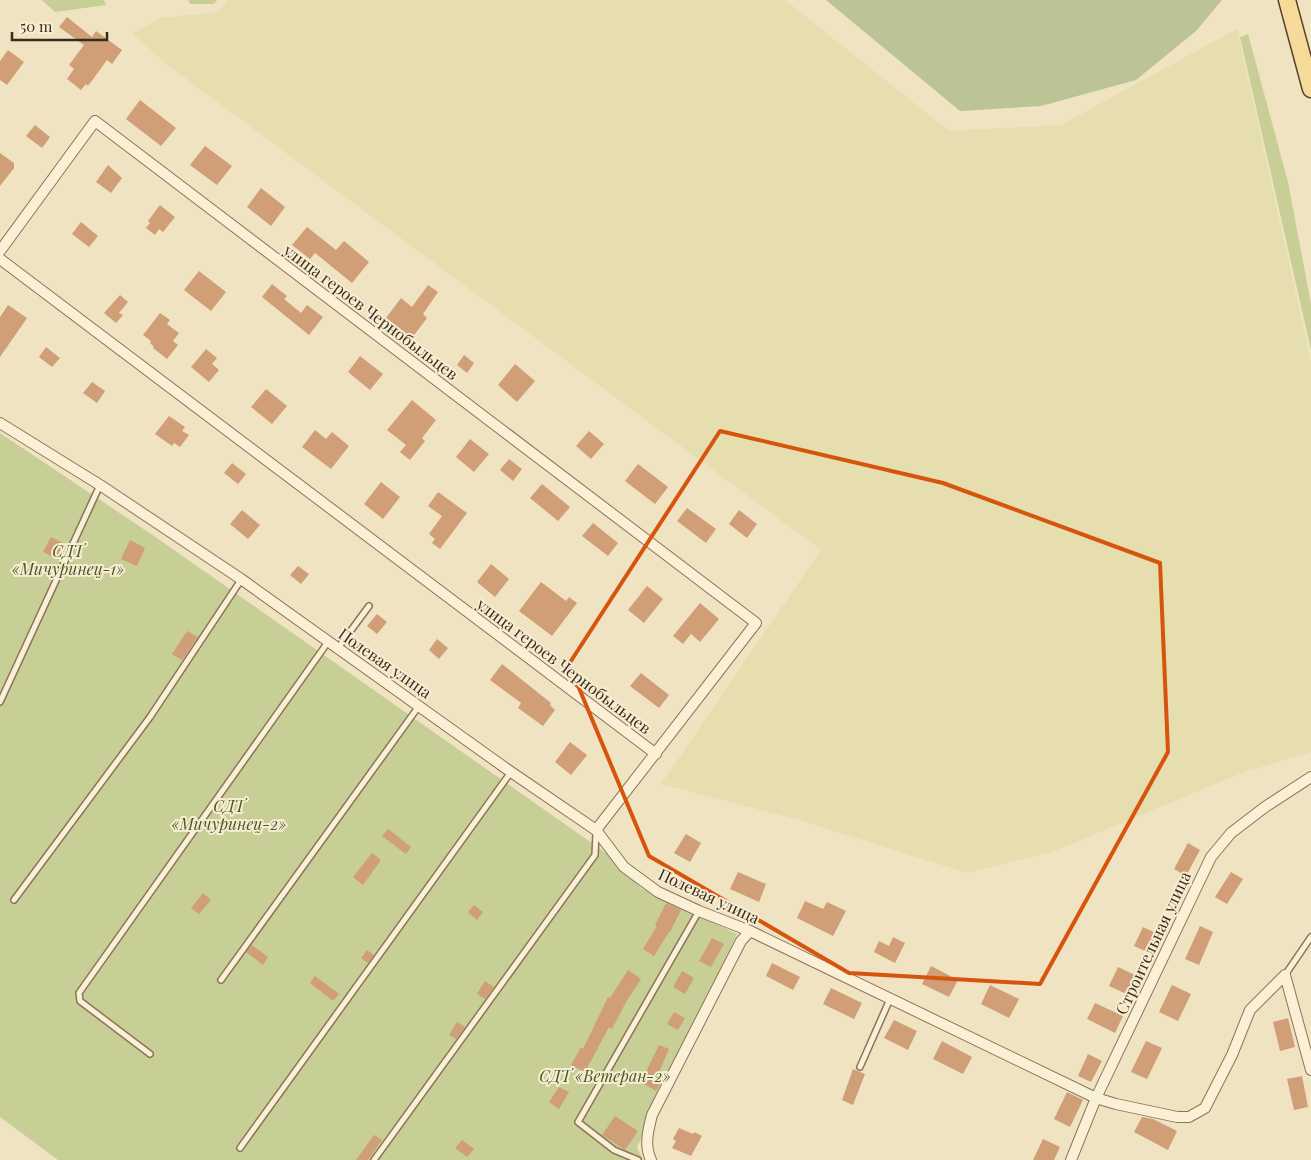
<svg xmlns="http://www.w3.org/2000/svg" width="1311" height="1160" font-family="'Playfair Display',serif">
  <style>
    .farmland { fill: #e6deaf }
    .green { fill: #c7cf96 }
    .cemetery { fill: #bcc395 }
    .building { fill: #d09e77 }
    .lines { fill: none; stroke-linecap: round; stroke-linejoin: round }
    .lane-casing { stroke: #8b7459; stroke-width: 8 }
    .street-casing { stroke: #8b7459; stroke-width: 12 }
    .primary-casing { stroke: #58422d; stroke-width: 19 }
    .lane { stroke: #faf0d6; stroke-width: 5 }
    .street { stroke: #faf0d6; stroke-width: 10 }
    .primary { stroke: #f5da99; stroke-width: 16 }
    .marked { fill: none; stroke: #d7540e; stroke-width: 4; stroke-linejoin: round }
    .labels { text-anchor: middle; stroke-width: 4; stroke-linejoin: round; paint-order: stroke }
    .street-label { font-size: 16px; fill: #3a2c1d; stroke: #f7edd2 }
    .park-label { font-size: 16px; font-style: italic; fill: #495723; stroke: #f7edd2 }
  </style>
  <rect width="100%" height="100%" fill="#f0e3c2"/>
  <path class="farmland" d="M227 0H785L949 131 1061 125 1237 29 1311 362V752L1244 772 1052 852 967 873 799 820 661 784 821 550 166 64 133 33 161 18 218 12Z"/>
  <g class="green">
    <path d="M42 0H104L106 5 55 12Z"/>
    <path d="M188 0H217L214 4H190Z"/>
    <path d="M1248 34 1288 182 1311 304V350L1240 37Z"/>
    <path d="M0 433 154 536 609 855 642 889 737 934 637 1147 643 1160H58L0 1117Z"/>
  </g>
  <path class="cemetery" d="M826 0H1222L1196 31 1136 80 1041 106 960 111Z"/>
  <g class="building">
    <path d="M67 17 92 37 96 31 122 50 112 64 107 60 88 86 86 84 81 90 67 79 74 69 69 65 84 45 59 27Z"/>
    <path d="M8 50 24 62 7 85 0 80V61Z"/>
    <path d="M140 100 176 128 161 146 126 119Z"/>
    <path d="M35 125 50 137 42 148 26 136Z"/>
    <path d="M205 146 232 166 217 185 190 165Z"/>
    <path d="M0 153 14 163V168L0 186Z"/>
    <path d="M108 165 122 178 111 193 96 182Z"/>
    <path d="M261 188 285 207 271 226 247 207Z"/>
    <path d="M160 205 175 217 163 232 159 229 155 235 146 228 150 223 148 221Z"/>
    <path d="M81 222 98 236 89 247 72 234Z"/>
    <path d="M307 227 336 250 344 241 369 262 352 283 315 253 310 259 292 245Z"/>
    <path d="M199 271 226 292 211 311 184 290Z"/>
    <path d="M272 284 287 296 284 299 301 313 307 305 323 317 309 335 262 297Z"/>
    <path d="M428 285 438 292 423 314 427 318 412 338 386 318 401 298 412 307Z"/>
    <path d="M120 295 128 302 119 313 123 315 116 323 104 313Z"/>
    <path d="M8 305 27 318 0 357V317Z"/>
    <path d="M160 313 170 320 167 324 179 333 173 341 178 345 167 359 153 348 154 347 150 343 151 341 143 335Z"/>
    <path d="M46 347 60 358 52 367 39 357Z"/>
    <path d="M206 349 217 358 212 364 219 370 209 382 191 367Z"/>
    <path d="M464 355 474 363 467 373 457 365Z"/>
    <path d="M360 356 383 374 370 390 348 372Z"/>
    <path d="M515 364 535 381 517 402 498 385Z"/>
    <path d="M92 382 105 391 97 403 83 393Z"/>
    <path d="M266 389 287 406 272 424 251 407Z"/>
    <path d="M412 400 436 420 422 438 425 441 410 460 400 452 406 445 387 430Z"/>
    <path d="M169 416 185 427 182 431 189 435 180 447 174 443 172 446 155 434Z"/>
    <path d="M315 430 326 439 332 432 349 446 331 469 302 447Z"/>
    <path d="M589 431 604 444 591 459 576 446Z"/>
    <path d="M470 439 489 454 474 472 456 457Z"/>
    <path d="M509 459 522 469 513 481 500 470Z"/>
    <path d="M232 463 246 474 238 484 224 473Z"/>
    <path d="M638 464 668 487 655 504 625 481Z"/>
    <path d="M381 482 400 497 383 519 364 504Z"/>
    <path d="M542 484 570 507 558 521 530 498Z"/>
    <path d="M438 492 467 513 440 549 432 543 435 539 429 534 442 516 428 506Z"/>
    <path d="M687 508 716 529 706 543 677 521Z"/>
    <path d="M242 510 260 525 248 539 230 524Z"/>
    <path d="M739 510 757 524 747 538 729 524Z"/>
    <path d="M593 523 618 543 608 556 582 536Z"/>
    <path d="M51 537 67 545 59 560 43 552Z"/>
    <path d="M130 540 145 548 137 566 121 559Z"/>
    <path d="M491 564 509 579 495 597 477 582Z"/>
    <path d="M298 566 309 574 301 584 290 575Z"/>
    <path d="M541 582 566 601 569 597 577 603 552 636 519 611Z"/>
    <path d="M647 586 663 599 644 623 628 610Z"/>
    <path d="M700 603 719 619 700 642 691 634 683 644 673 636Z"/>
    <path d="M377 614 387 622 377 634 367 626Z"/>
    <path d="M187 631 198 637 182 660 172 654Z"/>
    <path d="M437 639 448 648 439 659 429 650Z"/>
    <path d="M502 664 551 703 550 705 555 710 543 726 518 708 521 703 490 680Z"/>
    <path d="M641 673 669 695 659 708 630 686Z"/>
    <path d="M570 742 587 755 571 775 555 762Z"/>
    <path d="M388 829 411 847 406 854 382 836Z"/>
    <path d="M686 834 701 843 690 862 674 853Z"/>
    <path d="M1188 843 1200 850 1186 876 1174 869Z"/>
    <path d="M372 853 381 860 363 885 353 877Z"/>
    <path d="M738 872 766 884 759 902 730 889Z"/>
    <path d="M1231 872 1243 879 1227 904 1215 897Z"/>
    <path d="M203 893 211 900 199 914 191 908Z"/>
    <path d="M805 901 823 909 827 902 846 911 833 936 797 918Z"/>
    <path d="M666 903 681 910 670 932H669L654 956 643 949 657 926 655 925Z"/>
    <path d="M474 905 483 912 477 920 468 912Z"/>
    <path d="M1200 926 1213 932 1199 965 1185 959Z"/>
    <path d="M1143 927 1160 935 1152 954 1134 946Z"/>
    <path d="M893 937 905 943 895 963 874 952 879 941 889 946Z"/>
    <path d="M712 938 724 944 711 967 699 961Z"/>
    <path d="M252 945 268 957 263 965 246 952Z"/>
    <path d="M367 950 374 955 368 963 361 958Z"/>
    <path d="M772 963 800 977 793 990 766 976Z"/>
    <path d="M931 966 958 980 949 997 922 984Z"/>
    <path d="M1118 967 1139 977 1131 996 1109 986Z"/>
    <path d="M628 970 641 979 626 1002 612 1029 609 1027 585 1072 571 1065 581 1047 583 1049 608 997 610 998Z"/>
    <path d="M682 971 694 978 685 994 673 987Z"/>
    <path d="M315 976 339 994 333 1001 310 983Z"/>
    <path d="M485 981 494 987 485 999 477 994Z"/>
    <path d="M990 985 1019 999 1009 1018 981 1004Z"/>
    <path d="M1172 985 1191 994 1178 1021 1159 1012Z"/>
    <path d="M831 988 862 1003 854 1019 823 1004Z"/>
    <path d="M1095 1003 1123 1016 1115 1033 1087 1019Z"/>
    <path d="M674 1012 685 1018 678 1030 667 1024Z"/>
    <path d="M1288 1018 1295 1047 1280 1051 1273 1022Z"/>
    <path d="M894 1020 917 1031 908 1050 884 1038Z"/>
    <path d="M457 1022 465 1027 456 1039 449 1035Z"/>
    <path d="M942 1041 972 1057 963 1074 933 1059Z"/>
    <path d="M1146 1041 1162 1048 1147 1079 1131 1072Z"/>
    <path d="M659 1045 669 1049 657 1077 662 1080 656 1091 641 1082Z"/>
    <path d="M1088 1054 1102 1061 1091 1082 1078 1076Z"/>
    <path d="M853 1069 865 1074 853 1105 842 1100Z"/>
    <path d="M1302 1076 1308 1107 1294 1110 1287 1079Z"/>
    <path d="M559 1087 569 1092 559 1109 549 1102Z"/>
    <path d="M1067 1092 1083 1100 1070 1127 1054 1119Z"/>
    <path d="M615 1116 638 1131 625 1150 602 1135Z"/>
    <path d="M1142 1117 1153 1119 1177 1131 1168 1150 1134 1132Z"/>
    <path d="M679 1128 693 1134 694 1132 702 1136 691 1156 672 1148 676 1141 673 1139Z"/>
    <path d="M374 1135 382 1140 368 1160H356Z"/>
    <path d="M1043 1139 1060 1147 1054 1160H1033Z"/>
    <path d="M462 1140 474 1149 467 1157 455 1148Z"/>
  </g>
  <g class="lines">
    <defs>
      <g id="lane">
        <path d="M338 648 369 606"/>
        <path d="M0 702 100 485"/>
        <path d="M14 900 150 717 241 580"/>
        <path d="M1285 975 1311 937"/>
        <path d="M221 980 419 706"/>
        <path d="M150 1054 80 1001 79 993 328 642"/>
        <path d="M860 1067 890 999"/>
        <path d="M240 1148 511 772"/>
        <path d="M374 1160 595 855 596 833"/>
        <path d="M638 1160 614 1150 578 1122 699 911"/>
      </g>
      <g id="street">
        <path d="M0 251 95 121 756 623 596 830"/>
        <path d="M0 259 656 754"/>
        <path d="M0 423 100 485 241 579 511 772 596 830 624 867 658 892 699 911 750 931 1096 1098 1116 1104 1177 1117H1189L1205 1108 1232 1055 1250 1010 1285 975 1311 1070"/>
        <path d="M651 1160C644 1145 648 1131 652 1115L741 941 750 931"/>
        <path d="M1071 1160 1096 1098 1211 857 1231 833 1265 807 1311 777"/>
      </g>
      <path id="primary" d="M1287 0 1311 89"/>
    </defs>
    <use href="#lane" class="lane-casing"/>
    <use href="#street" class="street-casing"/>
    <use href="#primary" class="primary-casing"/>
    <use href="#lane" class="lane"/>
    <use href="#street" class="street"/>
    <use href="#primary" class="primary"/>
  </g>
  <path class="marked" d="M720 431 943 483 1160 563 1168 752 1040 984 849 973 649 856 569 664Z"/>
  <g class="labels">
    <g class="street-label">
      <text transform="translate(371 312) rotate(37)" y="6">улица героев Чернобыльцев</text>
      <text transform="translate(385 663) rotate(35)" y="6">Полевая улица</text>
      <text transform="translate(564 666) rotate(37)" y="6">улица героев Чернобыльцев</text>
      <text transform="translate(709 896) rotate(25)" y="6">Полевая улица</text>
      <text transform="translate(1153 943) rotate(-65)" y="6">Строительная улица</text>
    </g>
    <g class="park-label">
      <text x="68" y="557">СДТ<tspan x="68" dy="18">«Мичуринец-1»</tspan></text>
      <text x="229" y="812">СДТ<tspan x="229" dy="18">«Мичуринец-2»</tspan></text>
      <text x="605" y="1082">СДТ «Ветеран-2»</text>
    </g>
  </g>
  <path d="M12 32v8h95v-8" fill="none" stroke="#3a2c1d" stroke-width="2.5"/>
  <text x="20" y="32" font-size="15" fill="#3a2c1d" stroke="#f7edd2" stroke-width="4" paint-order="stroke">50 m</text>
</svg>
